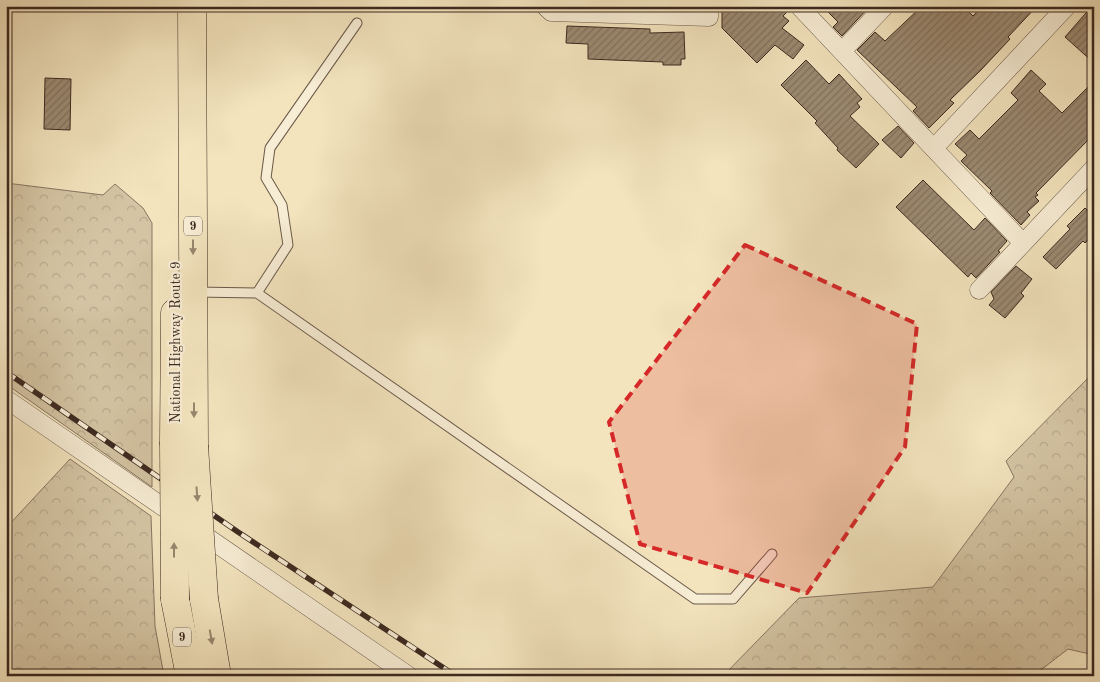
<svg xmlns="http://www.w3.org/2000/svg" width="1100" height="682" font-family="'Old Standard TT',serif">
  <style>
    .forest { fill: url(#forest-crowns); stroke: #887662 }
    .building { fill: url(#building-hatch); stroke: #3d2920 }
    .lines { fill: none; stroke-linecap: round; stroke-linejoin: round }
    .service-casing { stroke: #6a5848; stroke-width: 11 }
    .minor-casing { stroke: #6a5848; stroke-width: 19 }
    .trunk-casing { stroke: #3d2920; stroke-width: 29 }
    .service { stroke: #f7edd5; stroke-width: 9 }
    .minor { stroke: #f7edd5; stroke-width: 18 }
    .trunk { stroke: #f3e4be; stroke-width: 28 }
    .rail-casing { stroke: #3d2920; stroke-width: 5.5 }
    .rail { stroke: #f7edd5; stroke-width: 4; stroke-dasharray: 11; stroke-linecap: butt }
    .trunk-bridge-casing { stroke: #3d2920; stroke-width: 29; stroke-linecap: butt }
    .trunk-bridge { stroke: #f3e4be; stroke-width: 28 }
    .oneway { fill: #98866f }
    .marked { fill: #d62828; fill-opacity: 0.2; stroke: #d62828; stroke-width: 4; stroke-dasharray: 10 6; stroke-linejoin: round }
    .labels { text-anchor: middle; stroke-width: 4.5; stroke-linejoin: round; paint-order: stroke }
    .shield { fill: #f7edd5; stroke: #756456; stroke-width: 1 }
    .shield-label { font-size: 12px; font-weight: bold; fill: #3d2920 }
    .street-label { font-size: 14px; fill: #3d2920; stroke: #f7edd5 }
  </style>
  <defs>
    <pattern id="forest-crowns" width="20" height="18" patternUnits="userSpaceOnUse" patternTransform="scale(1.25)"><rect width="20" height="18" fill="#d4c4a3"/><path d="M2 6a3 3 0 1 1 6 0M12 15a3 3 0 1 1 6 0" fill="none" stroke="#b7a88c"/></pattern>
    <pattern id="building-hatch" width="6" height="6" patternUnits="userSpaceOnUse" patternTransform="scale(1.25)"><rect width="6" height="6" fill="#9c8a72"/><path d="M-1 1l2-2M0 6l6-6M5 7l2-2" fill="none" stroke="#80715d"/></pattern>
  </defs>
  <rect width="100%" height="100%" fill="#f3e4be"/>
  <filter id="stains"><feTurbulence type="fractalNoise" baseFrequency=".004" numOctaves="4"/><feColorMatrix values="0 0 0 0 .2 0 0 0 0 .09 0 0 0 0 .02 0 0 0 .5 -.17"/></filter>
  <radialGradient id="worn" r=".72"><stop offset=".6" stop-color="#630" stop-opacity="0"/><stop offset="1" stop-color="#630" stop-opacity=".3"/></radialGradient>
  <g class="forest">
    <path d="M6 183 103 195 115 184 143 208 152 223V487L6 384Z"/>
    <path d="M1094 372V655L1068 649 1033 676H723L799 598 933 587 1014 477 1006 461Z"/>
    <path d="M70 459 151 516 155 626 164 676H6V528Z"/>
  </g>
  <g class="building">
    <path d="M722 6H789V10L783 16 789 21 782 28 804 45 793 59 775 45 757 63 722 28Z"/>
    <path d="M822 6H870L842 36 833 27 838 22Z"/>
    <path d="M922 6H963L973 16 982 6H1037L1008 37 1010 39 981 70 950 100 954 103 929 128 913 111 917 107 857 50 875 32 885 41Z"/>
    <path d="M1092 6H1094V63L1065 37Z"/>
    <path d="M567 26 650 29V33L684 32 685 59H681V65H663V62L588 59V44L566 43Z"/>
    <path d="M806 60 829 84 839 74 862 99 857 103 860 107 850 116 879 144 856 168 837 150 838 148 815 123 817 121 781 85Z"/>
    <path d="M1031 70 1046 84 1039 91 1062 113 1094 81V134L1036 193 1038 195 1035 197 1039 201 1027 212 1030 215 1021 225 990 193 992 191 961 161 967 155 955 144 970 130 979 139 1018 100 1011 93Z"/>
    <path d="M45 78 71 79 70 130 44 129Z"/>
    <path d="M898 126 914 143 901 158 882 140Z"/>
    <path d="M923 180 974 230 985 218 1007 241 998 251 1000 252 976 278 971 273 968 277 896 207Z"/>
    <path d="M1085 208 1094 216V234L1085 243 1083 241 1056 269 1043 257 1070 229 1067 226Z"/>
    <path d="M1016 266 1032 279 1021 293 1024 296 1005 318 989 305 994 299 991 292Z"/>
  </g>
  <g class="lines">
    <defs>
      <g id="service">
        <path d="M196 292 257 293 695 599H733L772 554"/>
        <path d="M257 293 288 245 282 205 266 178 270 148 357 23"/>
      </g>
      <g id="minor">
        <path d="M545 6 551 12 709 17V6"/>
        <path d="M799 6 1023 243"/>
        <path d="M842 51 885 6"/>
        <path d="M935 147 1067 6"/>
        <path d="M979 290 1094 168"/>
        <path d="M6 399 409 676"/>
      </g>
      <g id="trunk">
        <path d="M192 6 194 446"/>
        <path d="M174 442 175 313"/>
        <path d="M175 599 190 676"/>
        <path d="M204 599 217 676"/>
      </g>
    </defs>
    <use href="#service" class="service-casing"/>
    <use href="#minor" class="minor-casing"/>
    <use href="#trunk" class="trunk-casing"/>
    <use href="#service" class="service"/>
    <use href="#minor" class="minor"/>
    <use href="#trunk" class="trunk"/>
    <defs>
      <path id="rail" d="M6 372 238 532 456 676"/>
    </defs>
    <use href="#rail" class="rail-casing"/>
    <use href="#rail" class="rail"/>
    <defs>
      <g id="trunk-bridge">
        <path d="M174 442 175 599"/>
        <path d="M194 446 204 599"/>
      </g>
    </defs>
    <use href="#trunk-bridge" class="trunk-bridge-casing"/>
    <use href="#trunk-bridge" class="trunk-bridge"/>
  </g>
  <defs><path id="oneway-solid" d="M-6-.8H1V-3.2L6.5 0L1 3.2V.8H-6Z" transform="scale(1.25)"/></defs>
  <g class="oneway">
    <use href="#oneway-solid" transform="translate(193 247) rotate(90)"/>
    <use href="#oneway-solid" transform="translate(194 410) rotate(90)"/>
    <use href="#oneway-solid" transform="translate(197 494) rotate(86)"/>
    <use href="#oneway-solid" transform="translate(174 550) rotate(-90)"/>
    <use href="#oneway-solid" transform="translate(211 637) rotate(80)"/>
  </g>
  <path class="marked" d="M745 245 917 324 905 447 807 593 640 544 609 422Z"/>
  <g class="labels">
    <g class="shield">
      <rect x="184" y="216.5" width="18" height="19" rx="4"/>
      <rect x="173" y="627.5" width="18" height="19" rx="4"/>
    </g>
    <g class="shield-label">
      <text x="193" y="230">9</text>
      <text x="182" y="641">9</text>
    </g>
    <g class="street-label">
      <text transform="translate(175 342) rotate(-90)" y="5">National Highway Route 9</text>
    </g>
  </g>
  <rect width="1100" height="682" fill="none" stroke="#f3e4be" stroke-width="25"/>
  <rect x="8" y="8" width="1085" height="667" fill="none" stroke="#3d2920" stroke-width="2.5"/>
  <rect x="12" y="12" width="1075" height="657" fill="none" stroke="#3d2920"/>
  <rect width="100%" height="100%" filter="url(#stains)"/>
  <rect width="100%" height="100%" fill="url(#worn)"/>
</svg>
